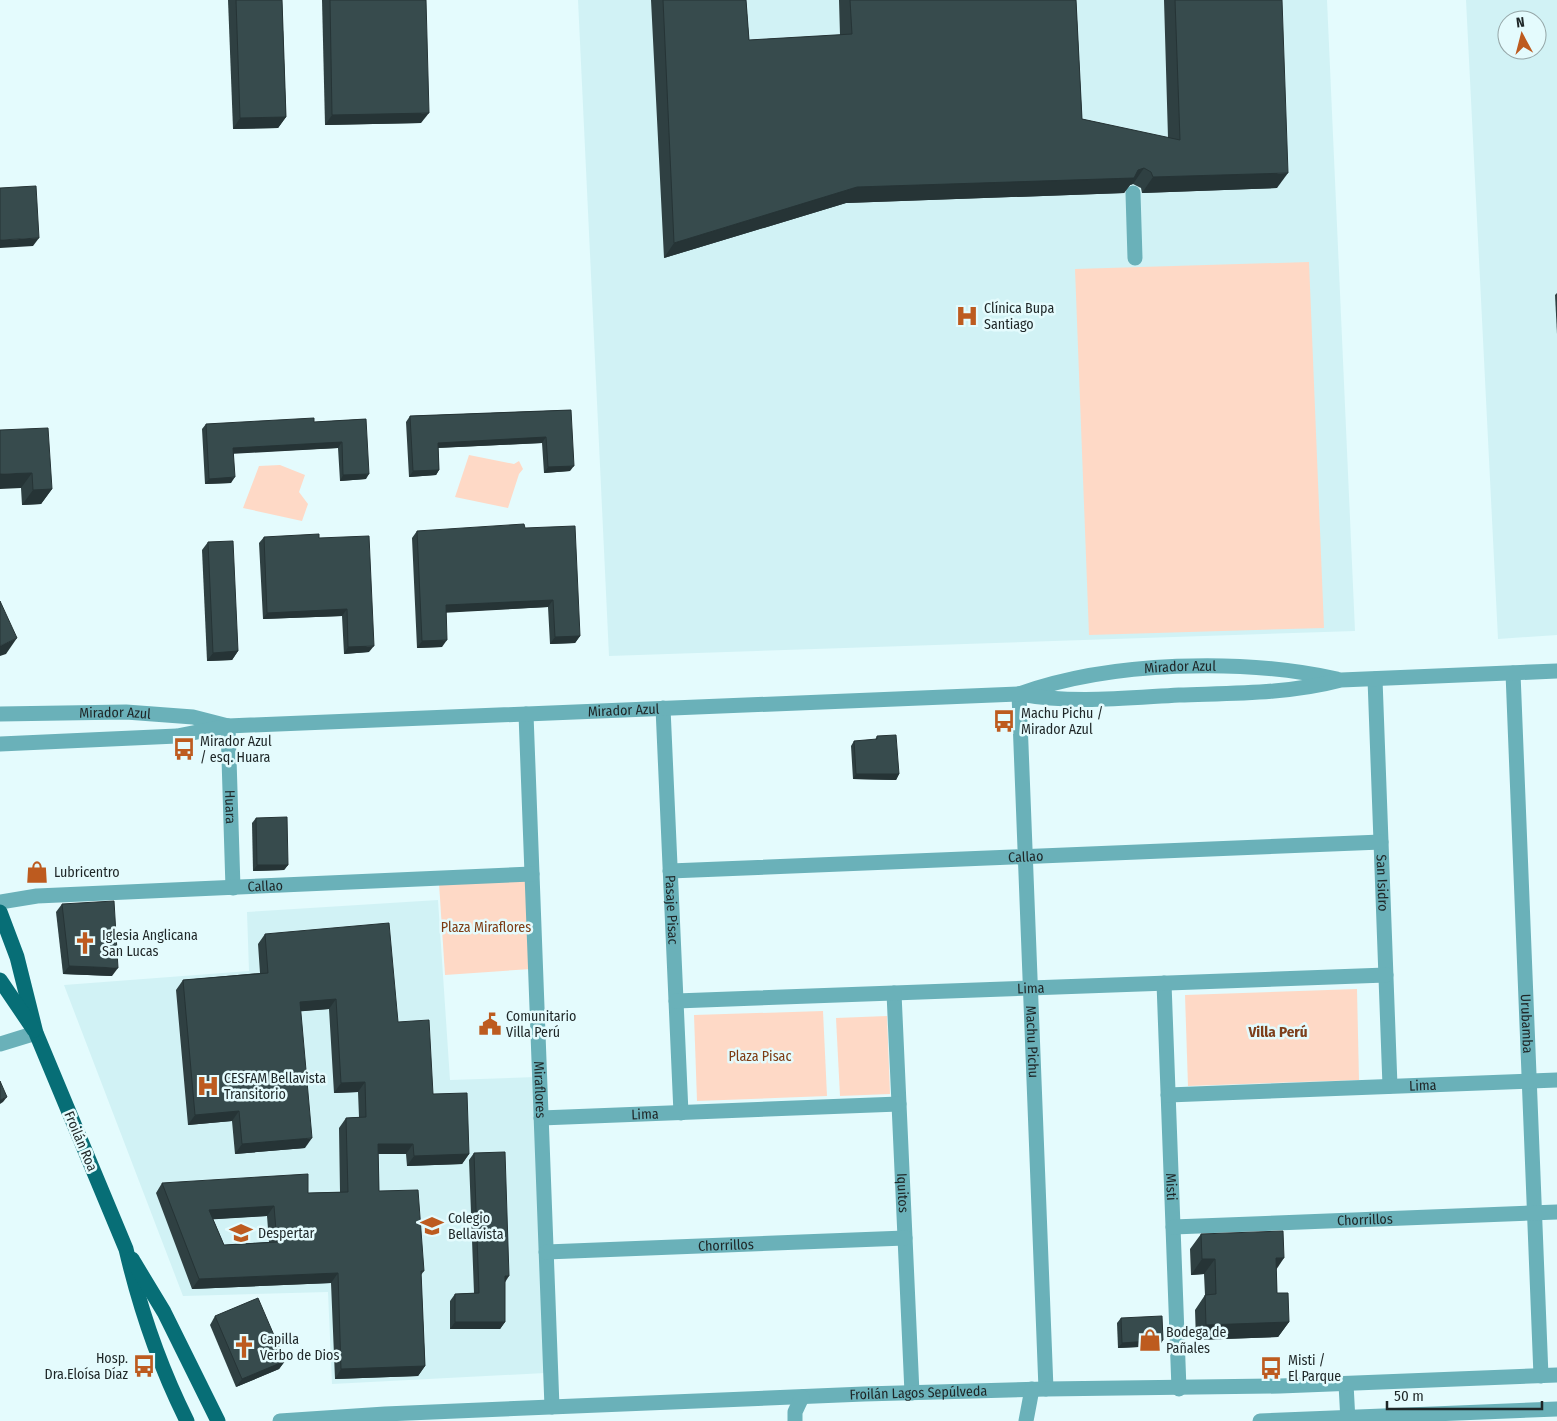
<svg xmlns="http://www.w3.org/2000/svg" width="1557" height="1421" font-family="'Fira Sans Condensed',sans-serif">
  <style>
    .built { fill: #d1f2f5; fill-rule: evenodd }
    .green { fill: #fed9c6 }
    .lines { fill: none; stroke-linecap: round; stroke-linejoin: round }
    .minor { stroke: #6ab1b9; stroke-width: 15 }
    .major { stroke: #076e76; stroke-width: 15 }
    .wall { fill: #2f4042; fill-rule: evenodd }
    .shaded-wall { fill: #263436 }
    .building { fill: #374b4d; stroke: #263436; fill-rule: evenodd }
    .labels { text-anchor: middle; stroke-width: 5; stroke-linejoin: round; paint-order: stroke }
    .poi-label { font-size: 14px; fill: #1e2627; stroke: #e4fbfd; text-anchor: start }
    .street-label { font-size: 14px; fill: #1e2627; stroke: #e4fbfd }
    .park-label { font-size: 14px; fill: #7d3b13; stroke: #e4fbfd }
    .neighbourhood-label { font-size: 15px; font-weight: bold; fill: #7e3f1b; stroke: #e4fbfd }
  </style>
  <rect width="100%" height="100%" fill="#e4fbfd"/>
  <g class="built">
    <path d="M578 0H1327L1355 631 609 656Z"/>
    <path d="M1466 0H1557V635L1498 639ZM1507 20H1537V50H1507Z"/>
    <path d="M438 900 450 1080 536 1077 545 1373 332 1384 328 1292 183 1296 64 985 249 971 247 912Z"/>
  </g>
  <g class="green">
    <path d="M1309 262 1324 628 1089 635 1075 269Z"/>
    <path d="M469 455 514 464 519 461 523 469 519 474 508 508 455 497Z"/>
    <path d="M280 465 305 475 299 492 308 504 302 521 243 508 259 466Z"/>
    <path d="M527 878 531 969 445 975 439 883Z"/>
    <path d="M1357 989 1359 1080 1188 1086 1185 995Z"/>
    <path d="M823 1011 827 1096 697 1101 694 1015Z"/>
    <path d="M887 1016 890 1094 840 1096 836 1018Z"/>
  </g>
  <g class="lines">
    <g class="minor">
      <path d="M1133 193 1135 258"/>
      <path id="s1" d="M1513 673 1541 1376"/>
      <path id="s2" d="M1375 679 1390 1086"/>
      <path id="s3" d="M1019 694 1046 1389"/>
      <path id="s4" d="M1019 694C1111 661 1242 658 1337 679"/>
      <path id="s5" d="M663 708 681 1113"/>
      <path id="s6" d="M0 714 126 712 193 717 228 726"/>
      <path id="s7" d="M526 714 552 1407"/>
      <path id="s8" d="M228 726 233 888"/>
      <path id="s9" d="M0 744 177 736 228 726 1019 694C1072 704 1125 698 1179 695 1233 693 1288 694 1341 680L1557 671"/>
      <path id="s10" d="M670 871 1381 842"/>
      <path id="s11" d="M0 902 37 896 532 874"/>
      <path id="s12" d="M1164 983 1179 1389"/>
      <path id="s13" d="M894 993 912 1393"/>
      <path id="s14" d="M676 1001 1386 975"/>
      <path d="M0 1044 36 1033"/>
      <path id="s15" d="M1168 1095 1557 1080"/>
      <path id="s16" d="M541 1118 899 1104"/>
      <path id="s17" d="M1173 1227 1557 1212"/>
      <path id="s18" d="M546 1252 905 1238"/>
      <path d="M1346 1384 1348 1421"/>
      <path id="s19" d="M280 1421 385 1414 864 1394 1046 1389 1280 1386 1557 1375"/>
      <path d="M795 1421V1412L802 1397"/>
      <path d="M1026 1421 1032 1389"/>
      <path d="M1260 1421 1557 1409"/>
    </g>
    <g class="major">
      <path d="M0 912 17 957 36 1033 126 1249C140 1309 160 1367 187 1421"/>
      <path d="M0 980 34 1030"/>
      <path d="M132 1259 164 1312 218 1421"/>
    </g>
  </g>
  <g class="wall">
    <path d="M228 0H282L286 117 278 128 233 129Z"/>
    <path d="M322 0H426L421 123 325 125Z"/>
    <path d="M651 0H746L749 40 840 35 839 0H1076L1082 119 1168 138 1164 0H1282L1277 188 1142 193 1141 188 1133 184 1130 185 1124 193 846 203 664 258Z"/>
    <path d="M1557 293V334L1555 295Z"/>
    <path d="M571 410 570 471 544 473 542 443 438 448 439 470 436 475 409 477 406 422 410 416Z"/>
    <path d="M366 419V479L340 481 338 448 234 453 231 483 205 484 202 429 206 424 314 422Z"/>
    <path d="M0 430 52 489 41 504 22 505 21 488Z"/>
    <path d="M525 528 580 636 575 643 550 644 548 607 446 612 442 647 417 648 412 538 417 531Z"/>
    <path d="M264 537 319 538 369 652 344 654 342 616 263 619 259 543Z"/>
    <path d="M208 542 238 651 232 660 207 661 202 550Z"/>
    <path d="M877 736 899 774 896 780 853 779 851 746 854 741 875 740Z"/>
    <path d="M256 818 288 865 284 870 253 871 252 823Z"/>
    <path d="M62 904 112 976 63 974 56 912Z"/>
    <path d="M265 934 398 1022 433 1094 469 1154 462 1164 407 1166 406 1154H378L379 1191 424 1271 421 1275 425 1366 418 1376 335 1379 331 1283 192 1289 156 1193 162 1183 308 1193 340 1192 339 1128 346 1118 359 1117 358 1092 334 1093 329 1009 300 1011 305 1148 235 1154 232 1121 188 1125 176 990 183 980 260 973 258 944ZM267 1216 269 1242 224 1245 213 1219Z"/>
    <path d="M474 1153 505 1322 500 1329H450V1301L455 1294 474 1293 469 1160Z"/>
    <path d="M1201 1234 1276 1270 1277 1293 1289 1322 1278 1337 1196 1340 1195 1310 1205 1295 1204 1274 1191 1275 1190 1249Z"/>
    <path d="M215 1316 285 1361 279 1369 236 1387 210 1325Z"/>
    <path d="M1121 1318 1163 1340 1159 1346 1118 1348 1117 1323Z"/>
  </g>
  <g class="shaded-wall">
    <path d="M429 113 421 123 325 125 332 115Z"/>
    <path d="M286 117 278 128 233 129 240 118Z"/>
    <path d="M1144 168 1133 184 1130 185 1124 193 846 203 664 258 674 243 857 187 1138 170Z"/>
    <path d="M1288 173 1277 188 1142 193 1153 177Z"/>
    <path d="M39 238 33 246 0 248V240Z"/>
    <path d="M546 437 542 443 434 448 438 443Z"/>
    <path d="M342 442 338 448 230 454 233 448Z"/>
    <path d="M574 466 570 471 544 473 548 467Z"/>
    <path d="M439 470 436 475 409 477 413 471Z"/>
    <path d="M32 473 21 488 0 489V474Z"/>
    <path d="M369 474 366 479 340 481 343 475Z"/>
    <path d="M235 477 231 483 205 484 209 479Z"/>
    <path d="M52 489 41 504 22 505 33 490Z"/>
    <path d="M553 600 548 607 441 613 446 605Z"/>
    <path d="M347 609 342 616 263 619 267 613Z"/>
    <path d="M580 636 575 643 550 644 555 637Z"/>
    <path d="M17 638 6 654 0 656V646Z"/>
    <path d="M447 640 442 647 417 648 422 641Z"/>
    <path d="M374 646 369 652 344 654 348 647Z"/>
    <path d="M238 651 232 660 207 661 213 653Z"/>
    <path d="M856 774H899L896 780 853 779Z"/>
    <path d="M257 865H288L284 870 253 871Z"/>
    <path d="M69 966 118 968 112 976 63 974Z"/>
    <path d="M336 999 329 1009 293 1012 300 1002Z"/>
    <path d="M365 1082 358 1092 334 1093 341 1083Z"/>
    <path d="M7 1097 3 1102 0 1104V1100Z"/>
    <path d="M239 1111 232 1121 188 1125 195 1115Z"/>
    <path d="M312 1138 305 1148 235 1154 242 1144Z"/>
    <path d="M378 1144H413L406 1154H371Z"/>
    <path d="M469 1154 462 1164 407 1166 414 1156Z"/>
    <path d="M274 1206 267 1216 202 1220 209 1210Z"/>
    <path d="M1276 1258H1284L1274 1273Z"/>
    <path d="M1202 1259H1215L1204 1274 1191 1275Z"/>
    <path d="M338 1273 331 1283 192 1289 199 1279Z"/>
    <path d="M505 1276H509L504 1284Z"/>
    <path d="M455 1322H505L500 1329H450Z"/>
    <path d="M1289 1322 1278 1337 1196 1340 1206 1325Z"/>
    <path d="M1163 1340 1159 1346 1118 1348 1122 1343Z"/>
    <path d="M285 1361 279 1369 236 1387 242 1379Z"/>
    <path d="M425 1366 418 1376 335 1379 341 1369Z"/>
  </g>
  <g class="building">
    <path d="M236 0H282L286 117 240 118Z"/>
    <path d="M330 0H426L429 113 332 115Z"/>
    <path d="M663 0H746L749 40 852 34 850 0H1076L1082 119 1180 140 1175 0H1282L1288 173 1153 177 1151 172 1144 168 1138 170 1134 178 857 187 674 243Z"/>
    <path d="M36 186 39 238 0 240V188Z"/>
    <path d="M571 410 574 466 548 467 546 437 438 443 439 470 413 471 410 416Z"/>
    <path d="M314 418V422L366 419 369 474 343 475 342 442 233 448 235 477 209 479 206 424Z"/>
    <path d="M48 428 52 489 33 490 32 473 0 474V430Z"/>
    <path d="M524 524 525 528 575 526 580 636 555 637 553 600 446 605 447 640 422 641 417 531Z"/>
    <path d="M319 534V538L369 536 374 646 348 647 347 609 267 613 264 537Z"/>
    <path d="M233 541 238 651 213 653 208 542Z"/>
    <path d="M0 601 17 638 0 646Z"/>
    <path d="M896 735 899 774H856L854 741 877 739V736Z"/>
    <path d="M287 817 288 865H257L256 818Z"/>
    <path d="M114 901 118 968 69 966 62 904Z"/>
    <path d="M389 923 398 1022 429 1020 433 1094 467 1093 469 1154 414 1156 413 1144H378L379 1191 418 1190 424 1271H421L425 1366 341 1369 338 1273 199 1279 162 1183 308 1174V1193L348 1192 346 1118 366 1117 365 1082 341 1083 336 999 300 1002 312 1138 242 1144 239 1111 195 1115 183 980 268 973 265 934ZM274 1206 277 1242 224 1245 209 1210Z"/>
    <path d="M0 1081 7 1097 0 1100Z"/>
    <path d="M505 1152 509 1276H505V1322H455V1294L479 1293 474 1153Z"/>
    <path d="M1283 1231 1284 1258H1276L1277 1293H1288L1289 1322 1206 1325 1205 1295 1216 1294 1215 1259H1202L1201 1234Z"/>
    <path d="M258 1298 285 1361 242 1379 215 1316Z"/>
    <path d="M1162 1316 1163 1340 1122 1343 1121 1318Z"/>
  </g>
  <defs>
    <symbol id="hospital-bare" viewBox="-9 -9 18 18"><path d="M-5-5h3v3.5h4V-5h3V5h-3V1.5h-4V5h-3Z" fill="#bd5b1f" stroke="#e4fbfd" stroke-width="2.5" paint-order="stroke"/></symbol>
    <symbol id="bus-bare" viewBox="-9 -9 18 18"><path d="M-5-6H5V4H4V6H2V4H-2V6H-4V4H-5ZM-3.5-4V0h7V-4ZM-3.5 1.2v1.5H-2V1.2ZM2 1.2v1.5H3.5V1.2Z" fill="#bd5b1f" stroke="#e4fbfd" stroke-width="2.5" paint-order="stroke"/></symbol>
    <symbol id="shop-bare" viewBox="-9 -9 18 18"><path d="M-5-2.5h2.3a2.7 3.5 0 0 1 5.4 0H5L5.5 6h-11ZM-1.5-2.5h3a1.5 2.3 0 0 0-3 0Z" fill="#bd5b1f" stroke="#e4fbfd" stroke-width="2.5" paint-order="stroke"/></symbol>
    <symbol id="church-bare" viewBox="-9 -9 18 18"><path d="M-1.2-6h2.4v3.5h3.3v2.4h-3.3V6h-2.4V-.1h-3.3v-2.4h3.3Z" fill="#bd5b1f" stroke="#e4fbfd" stroke-width="2.5" paint-order="stroke"/></symbol>
    <symbol id="civic-bare" viewBox="-9 -9 18 18"><path d="M-.6-6.5H3V-4.5H.6V-3L4-1V1h2V6H-6V1h2V-1L-.6-3ZM-1.2 2.5V6h2.4V2.5Z" fill="#bd5b1f" stroke="#e4fbfd" stroke-width="2.5" paint-order="stroke"/></symbol>
    <symbol id="school-bare" viewBox="-9 -9 18 18"><path d="M0-5L7-2L0 1L-7-2ZM-4 1L0 2.5L4 1V4Q0 6-4 4Z" fill="#bd5b1f" stroke="#e4fbfd" stroke-width="2.5" paint-order="stroke"/></symbol>
  </defs>
  <g fill-rule="evenodd">
    <use href="#hospital-bare" x="951" y="300" width="32" height="32"/>
    <use href="#bus-bare" x="988" y="705" width="32" height="32"/>
    <use href="#bus-bare" x="168" y="733" width="32" height="32"/>
    <use href="#shop-bare" x="21" y="856" width="32" height="32"/>
    <use href="#church-bare" x="69" y="927" width="32" height="32"/>
    <use href="#civic-bare" x="474" y="1008" width="32" height="32"/>
    <use href="#hospital-bare" x="192" y="1070" width="32" height="32"/>
    <use href="#school-bare" x="416" y="1210" width="32" height="32"/>
    <use href="#school-bare" x="225" y="1217" width="32" height="32"/>
    <use href="#shop-bare" x="1134" y="1324" width="32" height="32"/>
    <use href="#church-bare" x="228" y="1331" width="32" height="32"/>
    <use href="#bus-bare" x="128" y="1350" width="32" height="32"/>
    <use href="#bus-bare" x="1255" y="1352" width="32" height="32"/>
  </g>
  <g class="labels">
    <g class="poi-label">
      <text x="984" y="313">Clínica Bupa<tspan x="984" dy="16">Santiago</tspan></text>
      <text x="1021" y="718">Machu Pichu /<tspan x="1021" dy="16">Mirador Azul</tspan></text>
      <text x="200" y="746">Mirador Azul<tspan x="200" dy="16">/ esq. Huara</tspan></text>
      <text x="54" y="877">Lubricentro</text>
      <text x="102" y="940">Iglesia Anglicana<tspan x="102" dy="16">San Lucas</tspan></text>
      <text x="506" y="1021">Comunitario<tspan x="506" dy="16">Villa Perú</tspan></text>
      <text x="224" y="1083">CESFAM Bellavista<tspan x="224" dy="16">Transitorio</tspan></text>
      <text x="448" y="1223">Colegio<tspan x="448" dy="16">Bellavista</tspan></text>
      <text x="258" y="1238">Despertar</text>
      <text x="1166" y="1337">Bodega de<tspan x="1166" dy="16">Pañales</tspan></text>
      <text x="260" y="1344">Capilla<tspan x="260" dy="16">Verbo de Dios</tspan></text>
      <text x="128" y="1363" text-anchor="end">Hosp.<tspan x="128" dy="16">Dra.Eloísa Díaz</tspan></text>
      <text x="1288" y="1365">Misti /<tspan x="1288" dy="16">El Parque</tspan></text>
    </g>
    <g class="street-label">
      <text dy="5" stroke="none"><textPath href="#s4" startOffset="164">Mirador Azul</textPath></text>
      <text dy="5" stroke="none"><textPath href="#s9" startOffset="625">Mirador Azul</textPath></text>
      <text dy="5" stroke="none"><textPath href="#s6" startOffset="115">Mirador Azul</textPath></text>
      <text dy="5" stroke="none"><textPath href="#s8" startOffset="81">Huara</textPath></text>
      <text dy="5" stroke="none"><textPath href="#s10" startOffset="356">Callao</textPath></text>
      <text dy="5" stroke="none"><textPath href="#s2" startOffset="204">San Isidro</textPath></text>
      <text dy="5" stroke="none"><textPath href="#s11" startOffset="266">Callao</textPath></text>
      <text dy="5" stroke="none"><textPath href="#s5" startOffset="202">Pasaje Pisac</textPath></text>
      <text dy="5" stroke="none"><textPath href="#s14" startOffset="355">Lima</textPath></text>
      <text dy="5" stroke="none"><textPath href="#s1" startOffset="351">Urubamba</textPath></text>
      <text dy="5" stroke="none"><textPath href="#s3" startOffset="348">Machu Pichu</textPath></text>
      <text dy="5" stroke="none"><textPath href="#s15" startOffset="255">Lima</textPath></text>
      <text dy="5" stroke="none"><textPath href="#s7" startOffset="376">Miraflores</textPath></text>
      <text dy="5" stroke="none"><textPath href="#s16" startOffset="104">Lima</textPath></text>
      <text transform="translate(81 1141) rotate(67)" y="5">Froilán Roa</text>
      <text dy="5" stroke="none"><textPath href="#s12" startOffset="204">Misti</textPath></text>
      <text dy="5" stroke="none"><textPath href="#s13" startOffset="200">Iquitos</textPath></text>
      <text dy="5" stroke="none"><textPath href="#s17" startOffset="192">Chorrillos</textPath></text>
      <text dy="5" stroke="none"><textPath href="#s18" startOffset="180">Chorrillos</textPath></text>
      <text dy="5" stroke="none"><textPath href="#s19" startOffset="639">Froilán Lagos Sepúlveda</textPath></text>
    </g>
    <g class="park-label">
      <text x="486" y="932">Plaza Miraflores</text>
      <text x="760" y="1061">Plaza Pisac</text>
    </g>
    <g class="neighbourhood-label">
      <text x="1278" y="1037">Villa Perú</text>
    </g>
  </g>
  <g transform="translate(1522 35) rotate(353)"><circle r="24" fill="#e4fbfd" stroke="#95a6a7"/>
  <path d="M0-4L9 19L0 12L-9 19Z" fill="#bd5b1f"/>
  <text y="-8" font-size="14" font-weight="bold" text-anchor="middle" fill="#1e2627">N</text>
  </g>
  <path d="M1387 1401v8h155v-8" fill="none" stroke="#1e2627" stroke-width="2.5"/>
  <text x="1394" y="1401" font-size="15" fill="#1e2627" stroke="#e4fbfd" stroke-width="4" paint-order="stroke">50 m</text>
</svg>
